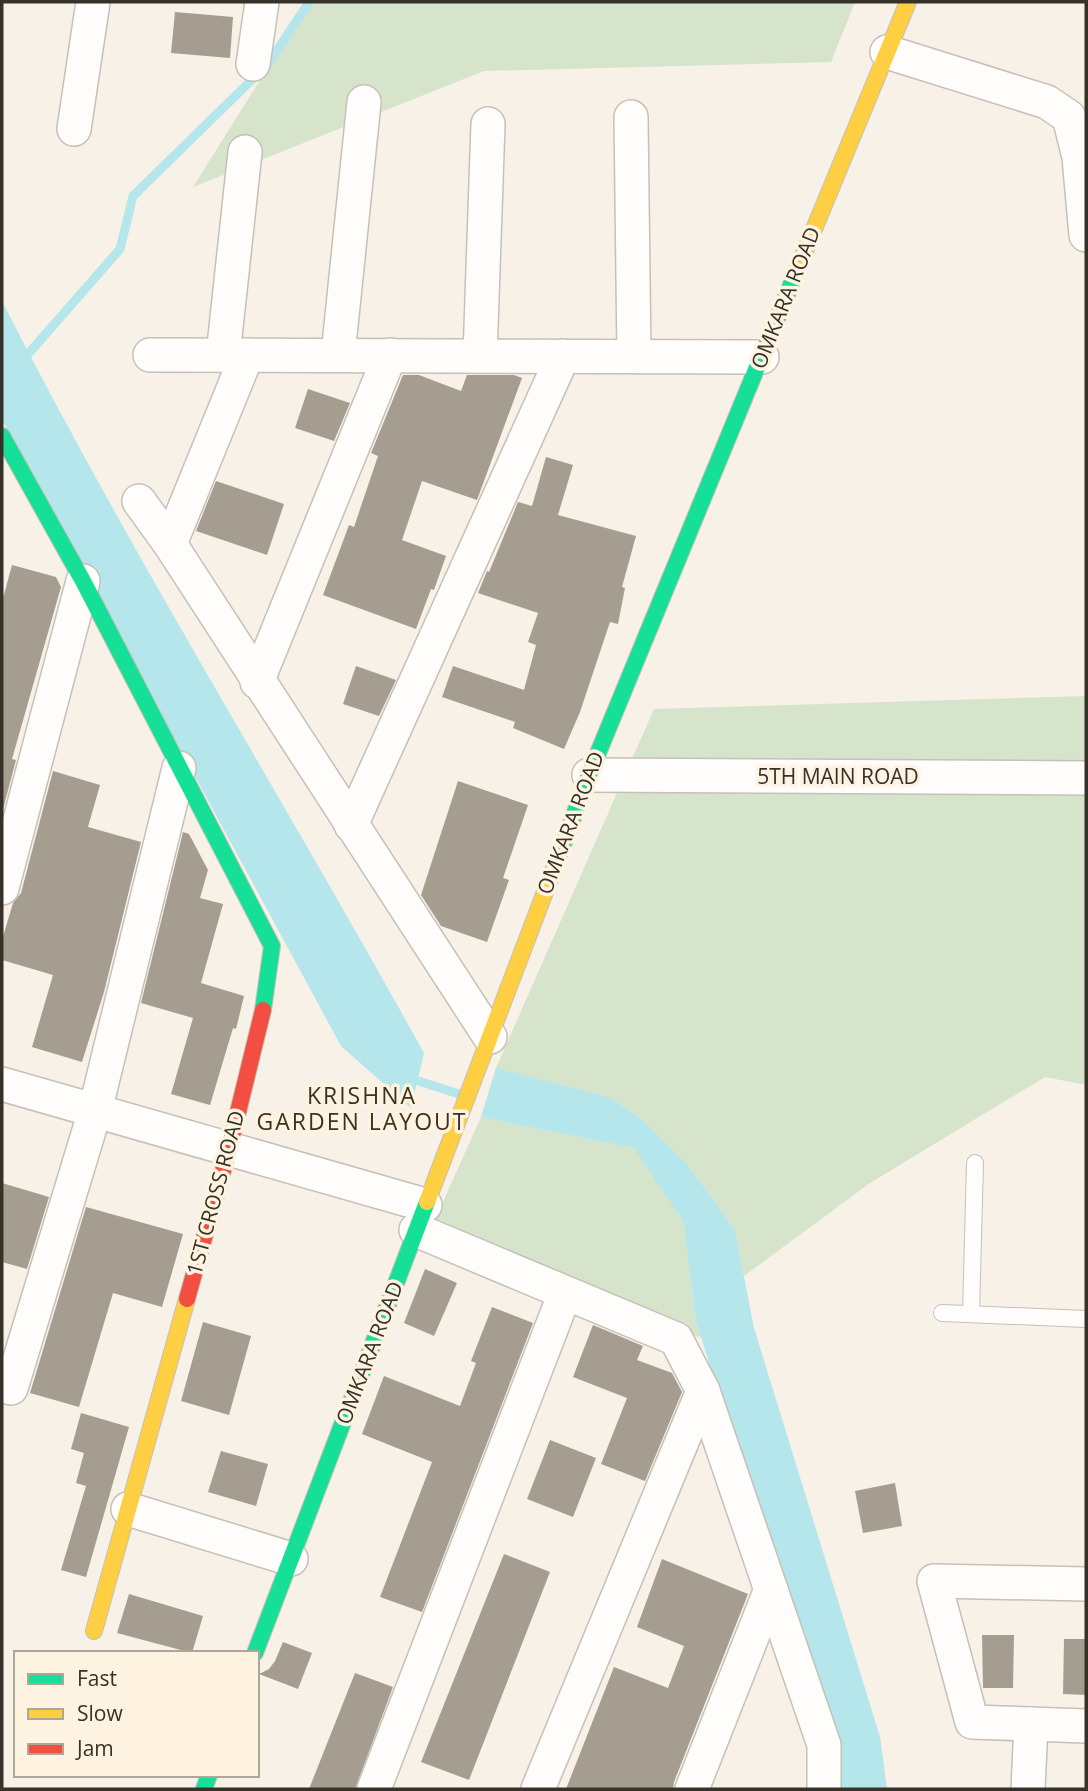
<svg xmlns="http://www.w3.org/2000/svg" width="1088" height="1791" font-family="'Open Sans',sans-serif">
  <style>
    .green { fill: #d7e4cc }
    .water { fill: #b4e6ec }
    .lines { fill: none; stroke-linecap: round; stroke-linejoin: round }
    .stream { stroke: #b4e6ec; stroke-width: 9 }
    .building { fill: #a59d90 }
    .lane-casing { stroke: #c6c0b7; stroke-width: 18 }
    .street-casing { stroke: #c6c0b7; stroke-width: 36 }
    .fast-casing { stroke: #c6c0b7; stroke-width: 18 }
    .slow-casing { stroke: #c6c0b7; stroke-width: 18 }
    .jam-casing { stroke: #c6c0b7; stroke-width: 18 }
    .lane { stroke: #fefdfb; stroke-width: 16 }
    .street { stroke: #fefdfb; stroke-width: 33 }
    .fast { stroke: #16e098; stroke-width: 16 }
    .slow { stroke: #ffcf43; stroke-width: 16 }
    .jam { stroke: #f24e42; stroke-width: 16 }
    .labels { text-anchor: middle; stroke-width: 7; stroke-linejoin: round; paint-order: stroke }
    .street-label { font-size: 21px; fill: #373229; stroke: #fef3e0 }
    .neighbourhood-label { font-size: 23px; letter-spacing: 2px; fill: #3d321f; stroke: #fef3e0 }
  </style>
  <rect width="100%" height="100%" fill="#f7f1e7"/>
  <g class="green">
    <path d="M309 2H855L831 62 484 71 193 187Z"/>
    <path d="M1086 696V1085L1045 1077 870 1183 744 1276 735 1230 688 1165 496 1068 654 709Z"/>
    <path d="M481 1117 635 1148 683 1221 696 1322 701 1338 430 1231Z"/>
  </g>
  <g class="water">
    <path d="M2 301C132 557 285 801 424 1053L411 1108 341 1046 2 420Z"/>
    <path d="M496 1068 608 1097 639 1117 688 1165 735 1230 754 1328 880 1737 887 1789H835L836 1757 696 1322 683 1221 634 1148 481 1117Z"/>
  </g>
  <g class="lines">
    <g class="stream">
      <path d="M22 361 120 249 133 196 268 64 309 2"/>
      <path d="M406 1077 459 1094"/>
    </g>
  </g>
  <g class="building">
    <path d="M175 12 233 17 230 58 171 53Z"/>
    <path d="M403 375H419L461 391 467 375H514L522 378 477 500 422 481 402 540 446 556 434 590 431 589 416 629 323 595 349 525 354 527 378 456 371 453Z"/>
    <path d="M308 389 350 403 334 441 295 428Z"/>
    <path d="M546 457 573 465 558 515 636 536 622 587 625 588 618 624 610 622 580 712 564 749 513 728 515 722 442 697 453 666 524 690 536 645 528 642 538 613 478 593 487 571 489 572 518 502 532 506Z"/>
    <path d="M216 481 284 504 267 555 196 531Z"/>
    <path d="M12 565 56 577 61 587 12 759 16 760 2 813V602Z"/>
    <path d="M356 666 396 680 379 716 343 704Z"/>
    <path d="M53 771 100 785 88 827 141 842 104 992 82 1062 32 1047 53 975 2 960V940L13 903 21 893Z"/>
    <path d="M458 781 528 805 503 878 509 880 487 942 441 926 421 895Z"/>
    <path d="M183 832 189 834 208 870 200 898 223 904 201 983 244 996 236 1029 233 1028 210 1105 171 1094 193 1018 141 1003Z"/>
    <path d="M2 1183 49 1197 27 1269 2 1262Z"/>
    <path d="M86 1207 183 1234 162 1307 113 1293 79 1407 30 1393Z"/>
    <path d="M425 1269 457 1283 434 1336 404 1323Z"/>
    <path d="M492 1307 533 1323 422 1612 380 1597 432 1462 362 1434 384 1376 460 1406 476 1363 471 1361Z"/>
    <path d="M203 1322 251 1336 229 1415 181 1401Z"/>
    <path d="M593 1325 643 1346 637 1360 672 1373 682 1392 645 1481 601 1464 627 1398 573 1377Z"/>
    <path d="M81 1413 129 1427 86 1577 61 1570 86 1486 76 1483 84 1453 71 1449Z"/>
    <path d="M550 1440 596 1458 573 1517 527 1499Z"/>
    <path d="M221 1451 268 1464 256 1506 208 1492Z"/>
    <path d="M895 1483 902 1526 863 1533 855 1491Z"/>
    <path d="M504 1554 550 1572 469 1780 421 1762Z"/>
    <path d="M662 1559 748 1594 674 1782 673 1789H566L614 1667 668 1688 684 1646 637 1627Z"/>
    <path d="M129 1594 203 1616 192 1653 117 1633Z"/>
    <path d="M982 1635H1014L1013 1688H983Z"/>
    <path d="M1064 1639H1086V1695L1063 1694Z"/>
    <path d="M283 1642 312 1653 298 1689 259 1674 269 1669 275 1661Z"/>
    <path d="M355 1673 393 1687 355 1789H309Z"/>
  </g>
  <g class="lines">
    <defs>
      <g id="lane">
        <path d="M942 1313 1086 1319"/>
        <path d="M971 1314 975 1163"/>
      </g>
      <g id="street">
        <path d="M887 52 1047 102 1069 117 1079 157 1086 235"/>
        <path d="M253 64 262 2"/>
        <path d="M631 117 634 356"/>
        <path d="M74 129 93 2"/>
        <path d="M150 355 762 357"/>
        <path d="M223 355 245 152"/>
        <path d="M338 355 364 102"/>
        <path d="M480 356 488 124"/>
        <path d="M139 501 170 544 490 1037"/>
        <path d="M170 544 247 355"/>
        <path d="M257 682 390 355"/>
        <path d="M589 775 1086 778"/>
        <path d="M351 825 563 356"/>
        <path d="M2 888 83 581"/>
        <path d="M2 1084 425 1205"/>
        <path d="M416 1230 676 1339 703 1391 824 1745V1789"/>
        <path d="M11 1388 95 1111 179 768"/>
        <path d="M128 1509 291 1559"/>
        <path d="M1086 1584 934 1581 972 1722 1086 1726"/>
        <path d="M374 1789 565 1293"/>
        <path d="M538 1789 703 1391"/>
        <path d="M692 1789 771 1589"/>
        <path d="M1028 1789 1031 1724"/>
      </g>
      <g id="fast">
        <path d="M2 436 83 581 272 946 263 1010"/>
        <path d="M553 871 589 775 800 263"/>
        <path d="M255 1653 427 1202"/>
        <path d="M204 1789 209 1775"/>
      </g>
      <g id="slow">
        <path d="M800 263 908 2"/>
        <path d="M427 1202 553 871"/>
        <path d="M94 1631 187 1299"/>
      </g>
      <path id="jam" d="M187 1299 229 1149 263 1010"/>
    </defs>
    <use href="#lane" class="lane-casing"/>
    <use href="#street" class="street-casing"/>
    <use href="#fast" class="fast-casing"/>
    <use href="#slow" class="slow-casing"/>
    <use href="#jam" class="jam-casing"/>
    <use href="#lane" class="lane"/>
    <use href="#street" class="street"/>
    <use href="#fast" class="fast"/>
    <use href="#slow" class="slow"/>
    <use href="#jam" class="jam"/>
  </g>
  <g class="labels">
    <g class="street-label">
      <text transform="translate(786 298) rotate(-68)" y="7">OMKARA ROAD</text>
      <text x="838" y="784">5TH MAIN ROAD</text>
      <text transform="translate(571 823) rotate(-69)" y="7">OMKARA ROAD</text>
      <text transform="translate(216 1193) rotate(-75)" y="7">1ST CROSS ROAD</text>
      <text transform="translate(370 1353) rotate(-69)" y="7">OMKARA ROAD</text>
    </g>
    <g class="neighbourhood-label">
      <text x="362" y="1104">KRISHNA<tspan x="362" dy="26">GARDEN LAYOUT</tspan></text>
    </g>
  </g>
  <rect width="1088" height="1791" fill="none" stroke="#373229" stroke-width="7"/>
  <rect x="14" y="1651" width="245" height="126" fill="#fef3e0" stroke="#aea697" stroke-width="2"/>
  <rect x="28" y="1674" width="35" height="10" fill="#16e098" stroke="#aea697" stroke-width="2"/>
  <text x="77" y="1686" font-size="21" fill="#373229">Fast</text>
  <rect x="28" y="1709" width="35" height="10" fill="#ffcf43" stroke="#aea697" stroke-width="2"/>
  <text x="77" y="1721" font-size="21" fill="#373229">Slow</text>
  <rect x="28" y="1744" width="35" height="10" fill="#f24e42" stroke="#aea697" stroke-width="2"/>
  <text x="77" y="1756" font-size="21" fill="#373229">Jam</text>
</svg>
